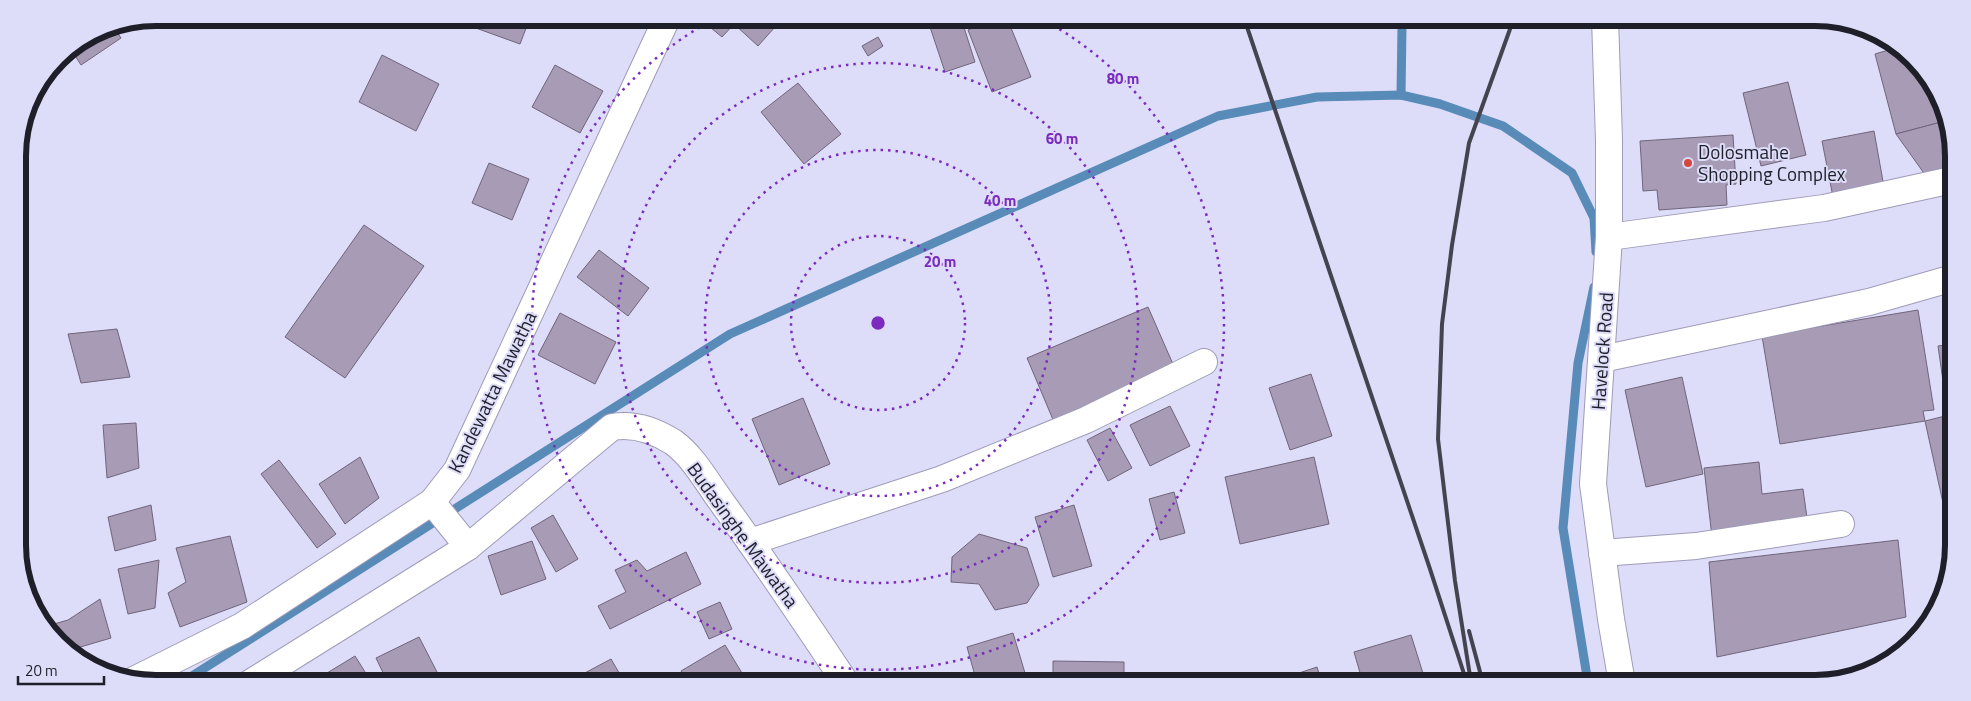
<svg xmlns="http://www.w3.org/2000/svg" width="1971" height="701" font-family="'Titillium Web',sans-serif">
  <style>
    .lines { fill: none; stroke-linecap: round; stroke-linejoin: round }
    .stream { stroke: #598bb9; stroke-width: 9 }
    .building { fill: #a89bb5; stroke: #70657c }
    .street-casing { stroke: #9e9cb8; stroke-width: 28 }
    .street { stroke: #fff; stroke-width: 26 }
    .rail { stroke: #444451; stroke-width: 4 }
    .ring { fill: none; stroke: #7b2cbf; stroke-width: 2.5; stroke-dasharray: 2.5 5 }
    .poi-dot { fill: #d5473d; stroke: #dddcf9; stroke-width: 2 }
    .labels { text-anchor: middle; stroke-width: 4; stroke-linejoin: round; paint-order: stroke }
    .poi-label { font-size: 19px; fill: #1f1f29; stroke: #dddcf9; text-anchor: start }
    .street-label { font-size: 19px; fill: #1f1f29; stroke: #dddcf9 }
    .rim { fill: none; stroke: #1f1f29; stroke-width: 6 }
    .centre { fill: #7b2cbf; stroke: #dddcf9; stroke-width: 2.5 }
    .ring-label { font-size: 15px; text-anchor: middle; font-weight: bold; fill: #7b2cbf; stroke: #dddcf9; stroke-width: 4; stroke-linejoin: round; paint-order: stroke }
  </style>
  <rect width="100%" height="100%" fill="#dddcf9"/>
  <g class="lines">
    <g class="stream">
      <path d="M1401 95 1402 26 1404 18"/>
      <path d="M181 683 730 334 1218 116 1317 97 1401 95 1440 104 1503 126 1572 173 1594 218 1596 252"/>
      <path d="M1588 683 1563 528 1578 363 1594 287"/>
    </g>
  </g>
  <g class="building">
    <path d="M477 18H530L520 44 473 27Z"/>
    <path d="M699 18H783L758 46 734 24 722 37Z"/>
    <path d="M927 18H961L975 62 945 72Z"/>
    <path d="M979 18H1007L1031 77 992 92 968 30 982 24Z"/>
    <path d="M1728 18H1761L1731 27Z"/>
    <path d="M113 26 121 38 81 65 70 48 103 28Z"/>
    <path d="M878 37 883 46 868 56 862 46Z"/>
    <path d="M1895 48 1919 65 1945 121 1896 134 1875 54Z"/>
    <path d="M382 55 439 84 416 131 359 102Z"/>
    <path d="M555 65 603 91 580 133 532 107Z"/>
    <path d="M1788 82 1806 155 1761 166 1743 93Z"/>
    <path d="M798 83 841 134 804 164 761 112Z"/>
    <path d="M29 105V126H23Z"/>
    <path d="M1945 121 1952 138V169L1926 176 1896 134Z"/>
    <path d="M1874 131 1884 187 1833 197 1822 141Z"/>
    <path d="M1733 135 1736 184 1726 185 1727 205 1659 210 1657 190 1643 191 1640 141Z"/>
    <path d="M489 163 529 179 512 220 472 203Z"/>
    <path d="M364 225 424 266 345 378 285 337Z"/>
    <path d="M599 250 649 288 628 316 577 277Z"/>
    <path d="M1148 307 1176 371 1054 422 1027 358Z"/>
    <path d="M1918 310 1934 410 1923 411 1925 421 1780 444 1762 336Z"/>
    <path d="M560 313 616 342 595 384 538 355Z"/>
    <path d="M117 329 130 377 81 383 68 334Z"/>
    <path d="M1953 344V387L1944 388 1938 346Z"/>
    <path d="M1311 374 1332 436 1290 450 1269 388Z"/>
    <path d="M1682 377 1703 474 1646 487 1625 390Z"/>
    <path d="M803 398 830 464 779 485 752 419Z"/>
    <path d="M1170 406 1190 446 1150 466 1130 425Z"/>
    <path d="M1953 414V511L1945 512 1925 421Z"/>
    <path d="M136 423 139 468 107 478 103 425Z"/>
    <path d="M1110 428 1132 468 1108 481 1087 440Z"/>
    <path d="M360 457 379 498 345 524 319 484Z"/>
    <path d="M1314 457 1329 524 1240 544 1225 477Z"/>
    <path d="M279 460 336 534 317 548 261 474Z"/>
    <path d="M1759 462 1762 494 1803 489 1808 525 1712 537 1704 468Z"/>
    <path d="M1174 492 1185 533 1160 540 1149 499Z"/>
    <path d="M151 505 156 540 115 551 108 517Z"/>
    <path d="M1074 505 1092 566 1053 577 1035 517Z"/>
    <path d="M553 515 578 559 556 572 531 528Z"/>
    <path d="M979 534 1027 548 1039 585 1027 603 995 610 979 584 951 582 952 557Z"/>
    <path d="M230 536 247 602 180 627 168 593 186 582 176 548Z"/>
    <path d="M1898 540 1906 617 1717 657 1709 562Z"/>
    <path d="M532 541 546 579 501 595 488 556Z"/>
    <path d="M686 552 701 584 610 629 598 606 626 592 615 570 637 560 647 571Z"/>
    <path d="M159 560 155 608 128 614 118 569Z"/>
    <path d="M100 599 111 638 77 648 79 654 52 636 47 626 68 620Z"/>
    <path d="M720 602 732 629 709 639 697 612Z"/>
    <path d="M1013 633 1028 683H977L967 647Z"/>
    <path d="M1411 635 1426 683H1363L1354 652Z"/>
    <path d="M419 637 437 672 412 683H388L376 658Z"/>
    <path d="M725 645 748 683H688L681 671Z"/>
    <path d="M355 656 372 683H334L327 673Z"/>
    <path d="M611 659 625 683H566Z"/>
    <path d="M1053 661 1124 662V683H1053Z"/>
    <path d="M1317 667 1322 683H1279L1278 680Z"/>
    <path d="M519 674 525 683H503Z"/>
  </g>
  <g class="lines">
    <defs>
      <g id="street">
        <path d="M1605 18 1609 140V237L1593 484 1611 619 1622 683"/>
        <path d="M1609 237 1824 208 1952 180"/>
        <path d="M1602 359 1869 302 1953 278"/>
        <path d="M432 502 468 547"/>
        <path d="M750 542 942 479 1086 420 1204 362"/>
        <path d="M1602 553 1696 546 1841 524"/>
        <path d="M134 680 242 626 432 502 457 470 667 18"/>
        <path d="M250 683 468 547 612 427C634 423 654 430 673 442 694 457 708 484 723 504 766 563 806 623 846 683"/>
      </g>
    </defs>
    <use href="#street" class="street-casing"/>
    <use href="#street" class="street"/>
    <g class="rail">
      <path d="M1244 18 1429 566 1467 683"/>
      <path d="M1469 631 1483 683"/>
      <path d="M1470 676 1455 581 1438 439 1442 324 1452 245 1469 143 1514 18"/>
    </g>
  </g>
  <g class="ring">
    <circle cx="878" cy="323" r="87"/>
    <circle cx="878" cy="323" r="173"/>
    <circle cx="878" cy="323" r="260"/>
    <path d="M1040 18A346 346 0 1 1 716 18"/>
  </g>
  <circle class="poi-dot" cx="1688" cy="163" r="5"/>
  <g class="labels">
    <g class="poi-label">
      <text x="1698" y="159">Dolosmahe<tspan x="1698" dy="22">Shopping Complex</tspan></text>
    </g>
    <g class="street-label">
      <text transform="translate(1602 351) rotate(-86)" y="7">Havelock Road</text>
      <text transform="translate(492 392) rotate(-64)" y="7">Kandewatta Mawatha</text>
      <text transform="translate(743 535) rotate(54)" y="7">Budasinghe Mawatha</text>
    </g>
  </g>
  <path d="M0 0H1971V701H0ZM156 26H1815A130 130 0 0 1 1945 156V545A130 130 0 0 1 1815 675H156A130 130 0 0 1 26 545V156A130 130 0 0 1 156 26Z" fill="#dddcf9" fill-rule="evenodd"/>
  <path class="rim" d="M156 26H1815A130 130 0 0 1 1945 156V545A130 130 0 0 1 1815 675H156A130 130 0 0 1 26 545V156A130 130 0 0 1 156 26Z"/>
  <circle cx="878" cy="323" r="8" class="centre"/>
  <g class="ring-label">
    <text x="1123" y="84">80 m</text>
    <text x="1062" y="144">60 m</text>
    <text x="1000" y="206">40 m</text>
    <text x="940" y="267">20 m</text>
  </g>
  <path d="M18 676v8h86v-8" fill="none" stroke="#1f1f29" stroke-width="2.5"/>
  <text x="25" y="676" font-size="15" fill="#1f1f29" stroke="#dddcf9" stroke-width="4" paint-order="stroke">20 m</text>
</svg>
